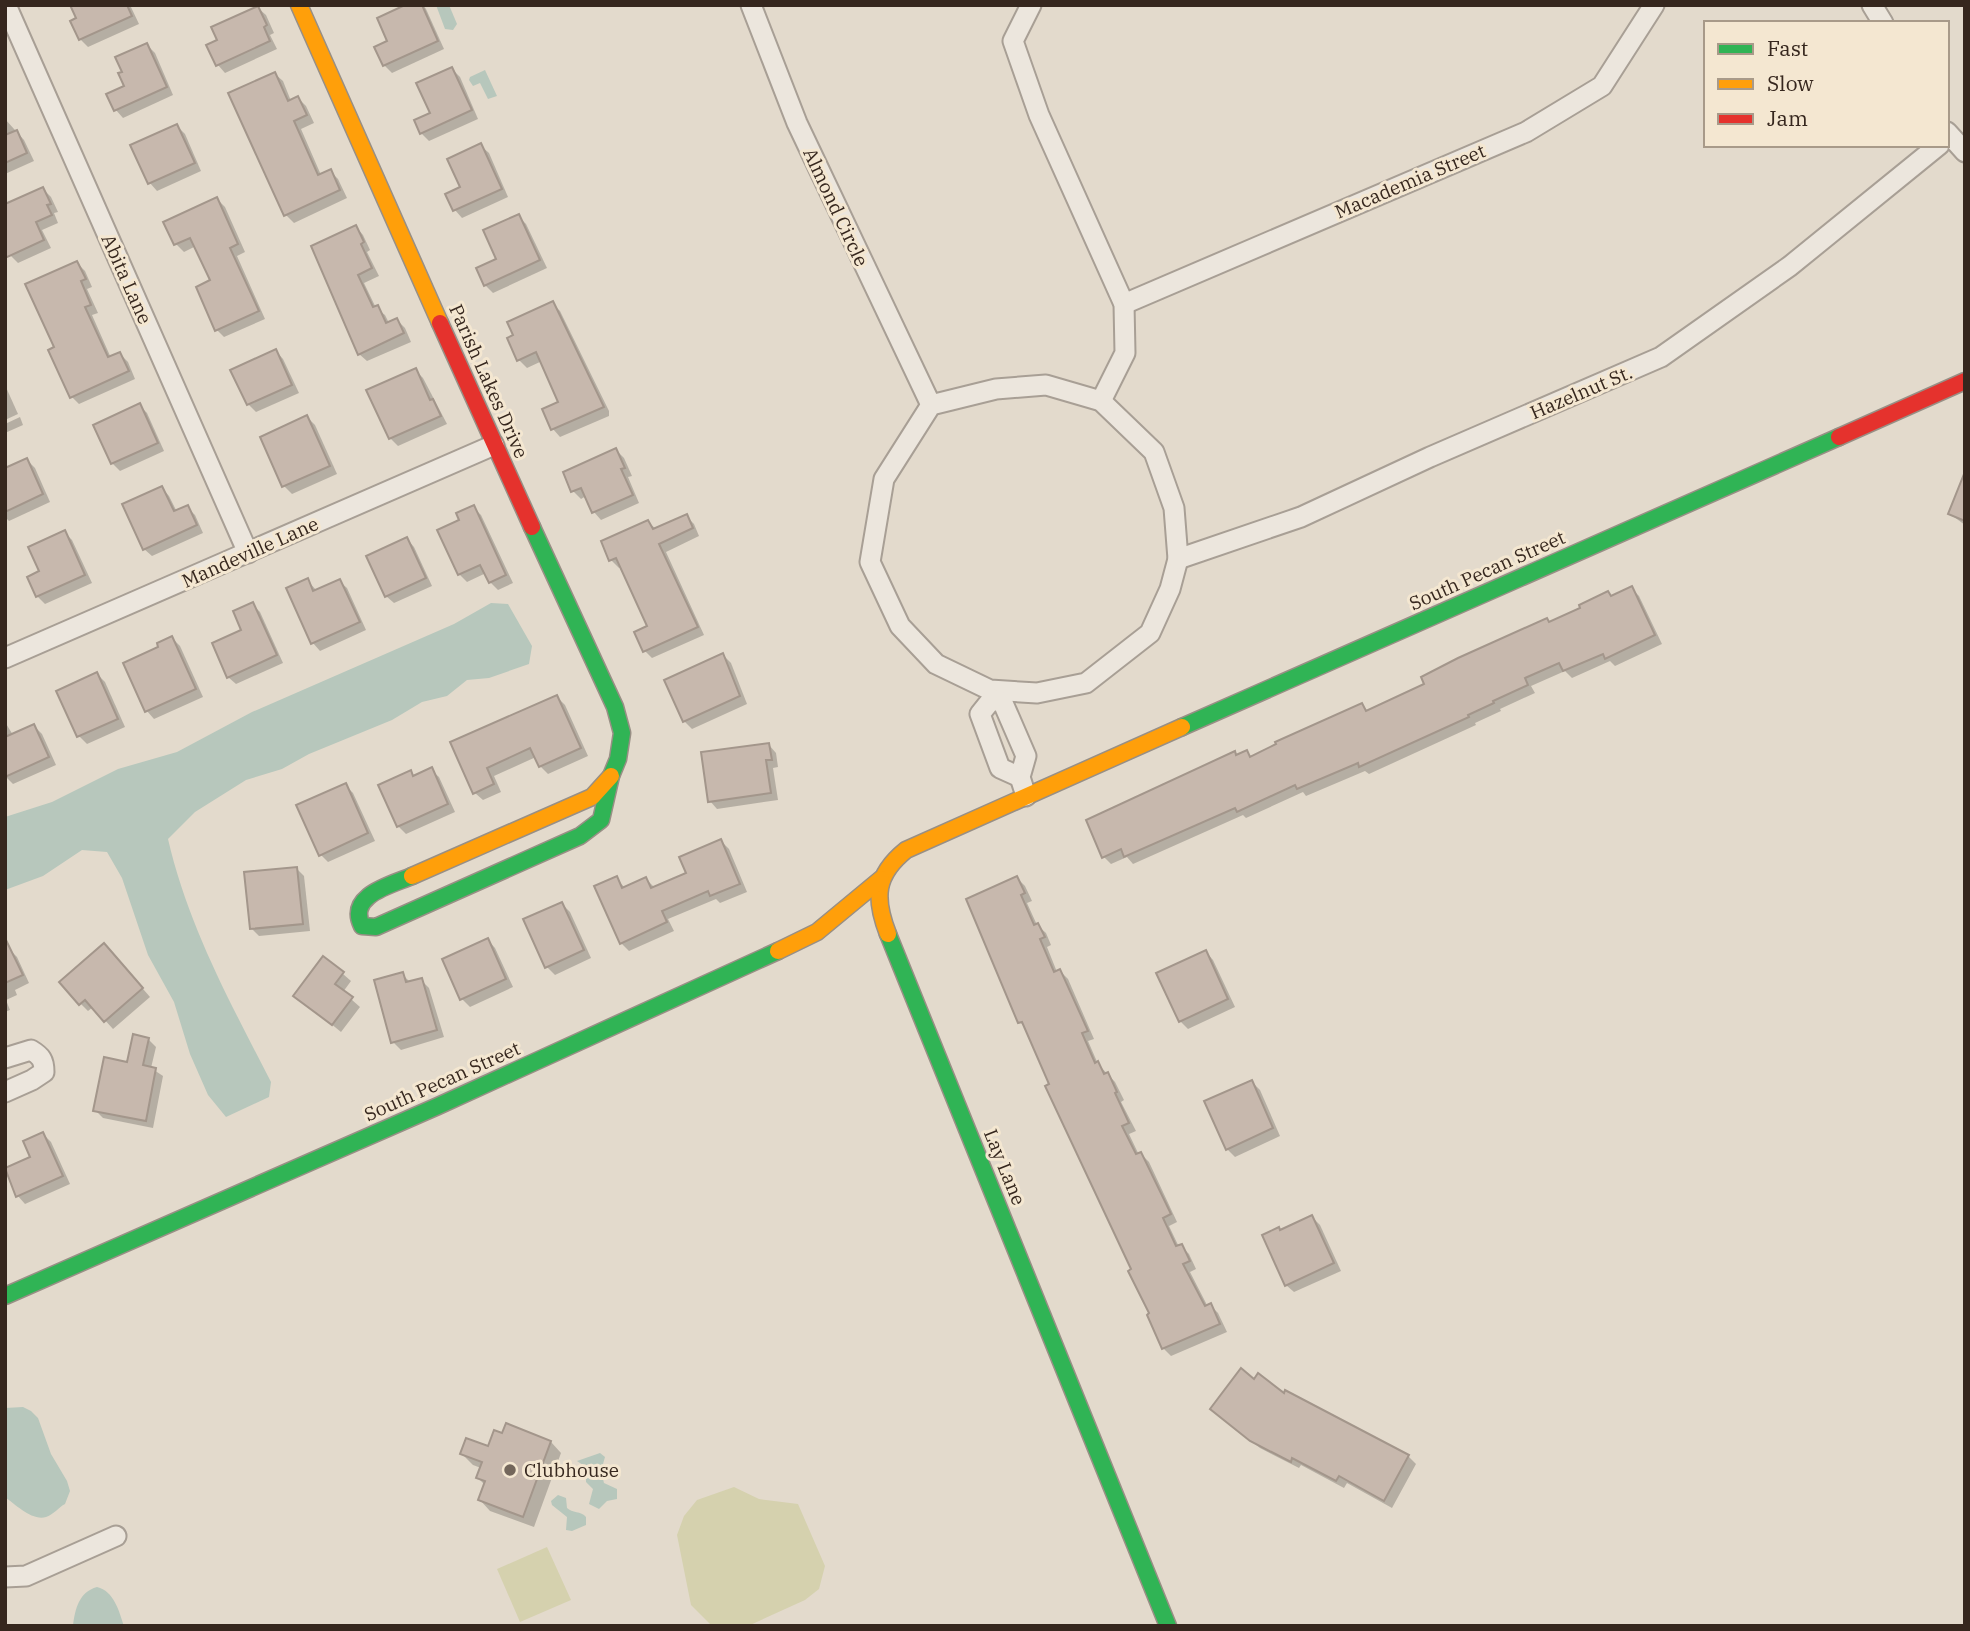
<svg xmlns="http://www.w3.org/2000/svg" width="1970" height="1631" font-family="'IBM Plex Serif',serif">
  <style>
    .green { fill: #d5d1ae }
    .water { fill: #b7c7bc }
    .shadow { fill: #0003 }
    .building { fill: #c7b8ad; stroke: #a3968b; stroke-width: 2 }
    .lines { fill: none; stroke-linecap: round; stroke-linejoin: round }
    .street-casing { stroke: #a89f95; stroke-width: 23 }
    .fast-casing { stroke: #988f85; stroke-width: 19 }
    .slow-casing { stroke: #988f85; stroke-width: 19 }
    .jam-casing { stroke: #988f85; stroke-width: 19 }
    .street { stroke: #ece6dd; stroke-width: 19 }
    .fast { stroke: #30b455; stroke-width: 16 }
    .slow { stroke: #ff9f0a; stroke-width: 16 }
    .jam { stroke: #e5322d; stroke-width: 16 }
    .poi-dot { fill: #73665b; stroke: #f4e7d1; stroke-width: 2.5 }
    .labels { text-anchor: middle; stroke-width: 6; stroke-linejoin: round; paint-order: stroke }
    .street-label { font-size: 19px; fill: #36271e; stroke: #f4e7d1 }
    .poi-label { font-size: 19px; fill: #36271e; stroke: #f4e7d1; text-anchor: start }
  </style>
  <rect width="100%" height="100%" fill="#e3dacc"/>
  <g class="green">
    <path d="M734 1487 759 1499 798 1504 825 1566 819 1589 805 1600 748 1626H712L691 1605 677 1535 684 1516 697 1500Z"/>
    <path d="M547 1547 571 1600 520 1622 497 1569Z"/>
  </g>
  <g class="water">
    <path d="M436 5H449L457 24 453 30 445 29Z"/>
    <path d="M485 70 497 96 488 99 480 83 473 86 469 80 470 77Z"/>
    <path d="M491 603 508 604 532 646 529 664 489 678 467 680 447 696 422 702 392 720 309 754 282 769 246 780 195 812 168 839C188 926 231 1004 271 1082L269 1097 226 1117 208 1095 190 1054 174 1002 148 955 122 878 107 852 82 850 43 876 5 890V817L52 802 118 769 177 752 252 712 454 624Z"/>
    <path d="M23 1407 31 1411 38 1418 51 1454 67 1481 70 1491 65 1504C59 1507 53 1515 46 1517 32 1521 16 1505 5 1497V1408Z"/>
    <path d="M600 1453 605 1457 601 1471 604 1483 617 1489V1499L607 1501 599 1509 589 1504 593 1489 586 1482V1467L577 1461Z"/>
    <path d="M558 1495 566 1498 567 1508C572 1513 581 1511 586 1517V1525L572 1531 566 1530 567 1517 552 1505 551 1501Z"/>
    <path d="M97 1587C114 1591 119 1611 124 1626H73C75 1609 79 1592 97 1587Z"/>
  </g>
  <g class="shadow">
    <path d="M72 5H130L139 24 88 47 80 39 78 19Z"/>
    <path d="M409 5H423L426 9 444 49 392 73 384 65 390 42Z"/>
    <path d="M258 8 266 15 274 33 270 35 277 49 225 73 218 65 220 41Z"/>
    <path d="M147 45 155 53 173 95 123 118 116 110Z"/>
    <path d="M452 69 460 77 478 119 429 141 421 133Z"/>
    <path d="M275 74 283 81 291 101 298 98 306 106 314 123 301 129 321 175 330 171 338 179 347 198 294 223 286 215Z"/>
    <path d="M5 119 24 140 34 161 5 174Z"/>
    <path d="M177 126 185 134 201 171 157 191 150 183Z"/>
    <path d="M481 146 489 153 508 197 462 218 455 210Z"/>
    <path d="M43 189 51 197 58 212 54 213 58 223 42 230 51 248 18 263 10 255Z"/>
    <path d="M217 199 225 207 245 252 237 256 265 319 224 337 216 329 212 281 196 246 184 252 176 244Z"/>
    <path d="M518 216 526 224 547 268 493 293 485 285Z"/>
    <path d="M356 227 363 235 370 250 367 252 379 276 364 283 376 308 385 315 389 323 397 320 405 328 411 342 367 361 359 354Z"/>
    <path d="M77 263 85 271 92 287 87 289 98 313 92 315 111 358 120 354 128 362 135 379 79 404 72 397 56 348Z"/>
    <path d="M552 303 560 311 609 411V416L560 437 553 429 544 410 561 403 542 361 527 368 519 360Z"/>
    <path d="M276 351 283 359 299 393 256 412 248 404Z"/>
    <path d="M415 370 423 378 447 424 398 446 390 438Z"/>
    <path d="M5 385 18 414 5 420Z"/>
    <path d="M139 405 147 413 164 451 120 471 112 463Z"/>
    <path d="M20 417 23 425 5 433V424Z"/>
    <path d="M307 417 315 425 337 474 292 494 284 486 262 438Z"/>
    <path d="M616 450 624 458 632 476 628 477 639 503 601 520 594 512 586 496 581 499 573 491Z"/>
    <path d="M27 460 35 468 50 502 9 521 5 517V470Z"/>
    <path d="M1965 485V525L1950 514Z"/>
    <path d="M162 488 169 496 177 512 187 507 195 515 203 533 152 556 144 549Z"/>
    <path d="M473 507 481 515 513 583 498 590 490 582 486 573 467 582 459 574 462 521Z"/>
    <path d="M686 516 694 524 699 536 666 552 704 635 652 658 645 651 649 627 622 566 619 568 611 560 648 522 656 529Z"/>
    <path d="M64 532 72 540 92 583 45 604 37 596 41 572Z"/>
    <path d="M407 539 414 547 432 586 394 603 386 596Z"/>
    <path d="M307 580 317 591 339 581 347 588 366 630 320 651 313 643Z"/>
    <path d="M1631 588 1639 596 1662 644 1615 666 1610 661 1572 678 1565 671 1531 686 1535 693 1500 709 1501 711 1475 723 1476 725 1369 774 1365 771 1306 796 1303 792 1246 818 1243 815 1133 864 1127 857 1111 864 1104 857 1235 754 1237 756 1246 752 1252 757 1362 705 1369 712 1550 623Z"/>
    <path d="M252 604 260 612 283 663 236 684 228 677Z"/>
    <path d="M172 638 180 646 203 697 154 719 147 711 160 648Z"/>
    <path d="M723 655 731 663 747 704 692 729 684 721Z"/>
    <path d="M97 674 105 682 125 727 87 744 79 736Z"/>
    <path d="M557 697 565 705 588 756 548 774 540 766 536 757 494 776 501 792 483 800 475 793 452 743Z"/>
    <path d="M5 722 13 735 34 726 42 734 56 765 13 784 5 776Z"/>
    <path d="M769 745 776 753 778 767 773 768 778 800 717 809 710 801Z"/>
    <path d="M431 770 439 777 455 812 406 834 398 826 410 772 415 777Z"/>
    <path d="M345 785 353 793 375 841 328 862 321 855Z"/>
    <path d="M721 841 729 849 747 892 720 903 716 899 668 919 674 931 629 951 621 943 616 878 625 888 646 879 654 887 688 874Z"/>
    <path d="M296 868 304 876 310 931 259 936 251 928Z"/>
    <path d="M1017 878 1025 886 1032 901 1027 903 1037 925 1046 933 1051 945 1047 947 1057 972 1060 971 1068 979 1094 1039 1088 1041 1098 1064 1115 1082 1124 1100 1121 1102 1136 1131 1129 1134 1139 1155 1141 1154 1149 1162 1177 1222 1169 1226 1179 1247 1181 1246 1189 1254 1196 1269 1190 1272 1208 1307 1210 1305 1218 1313 1227 1332 1171 1356 1163 1348 1133 1270 1027 1029 1020 1022Z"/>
    <path d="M562 904 570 912 591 958 555 975 547 967Z"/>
    <path d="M488 940 495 948 513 987 470 1007 462 999Z"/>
    <path d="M9 949 17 957 29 983 15 990 17 995 6 1000 10 1010 5 1012V950Z"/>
    <path d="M1206 952 1213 960 1235 1007 1188 1029 1180 1021Z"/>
    <path d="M112 953 150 997 113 1029 93 1007 88 1011 81 1004Z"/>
    <path d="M343 974 351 981 343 992 360 1007 341 1032 302 1000Z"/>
    <path d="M402 974 411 983 421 980 429 988 444 1037 401 1050 393 1042Z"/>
    <path d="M148 1039 156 1047 151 1068 163 1076 153 1128 103 1118 95 1110Z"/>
    <path d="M1252 1082 1260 1090 1280 1136 1235 1157 1227 1149Z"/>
    <path d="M43 1134 51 1142 70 1184 25 1204 18 1196 6 1170 32 1158Z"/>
    <path d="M1312 1217 1320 1225 1341 1271 1294 1292 1286 1285 1281 1232Z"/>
    <path d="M1254 1381 1284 1396 1286 1393 1408 1456 1416 1464 1392 1508 1347 1483 1344 1488 1301 1465 1299 1468 1260 1448 1220 1416Z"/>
    <path d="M551 1442 561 1453 534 1527 490 1511 480 1500 485 1485 478 1478 481 1468 473 1465 462 1454 489 1448Z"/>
  </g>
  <g class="building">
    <path d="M70 5H127L132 16 79 40 70 21 76 18Z"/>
    <path d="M405 5H422L438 41 383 66 374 47 387 41 377 18Z"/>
    <path d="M258 6 267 25 264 27 270 41 216 66 206 45 217 40 211 27Z"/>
    <path d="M147 43 167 87 114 111 106 94 124 86 118 73 122 72 115 57Z"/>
    <path d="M452 67 472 110 420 134 414 120 430 113 416 83Z"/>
    <path d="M275 72 288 101 298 96 307 115 294 121 318 175 331 169 340 190 284 216 228 93Z"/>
    <path d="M177 124 195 163 148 184 130 145Z"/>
    <path d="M17 130 27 153 5 163V135Z"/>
    <path d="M481 143 502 189 453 211 445 194 460 187 447 159Z"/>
    <path d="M43 187 51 204 47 205 52 215 36 222 44 240 5 258V204Z"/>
    <path d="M217 197 238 244 230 248 259 311 215 331 196 287 210 280 190 238 174 245 163 222Z"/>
    <path d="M519 214 540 260 484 286 476 268 496 259 483 230Z"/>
    <path d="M356 225 364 242 361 244 372 268 358 275 373 307 378 305 386 323 397 318 404 333 358 355 311 246Z"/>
    <path d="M77 261 86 279 81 281 91 305 85 307 108 357 120 352 129 371 70 398 48 350 54 347 25 284Z"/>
    <path d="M553 301 604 407 551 430 542 409 558 402 536 352 517 361 507 338 513 335 507 322Z"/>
    <path d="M276 349 292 385 247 405 230 370Z"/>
    <path d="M416 368 430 400 433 399 441 416 389 439 366 390Z"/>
    <path d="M140 403 158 443 111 464 93 425Z"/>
    <path d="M307 415 330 466 282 487 260 437Z"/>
    <path d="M616 448 625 468 621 469 633 495 592 513 581 488 571 492 563 472Z"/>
    <path d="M27 458 43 494 5 512V468Z"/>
    <path d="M1964 474 1965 475V521L1948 514Z"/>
    <path d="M162 486 174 511 188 505 197 525 143 550 122 504Z"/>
    <path d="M474 505 506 575 489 583 480 565 458 575 437 530 459 520 456 513Z"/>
    <path d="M687 514 693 528 659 544 698 627 643 652 634 632 647 626 616 558 609 561 601 541 648 520 653 529Z"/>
    <path d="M65 530 85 575 36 597 27 577 39 571 28 547Z"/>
    <path d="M407 537 426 578 385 597 366 556Z"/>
    <path d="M308 578 313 591 340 579 360 622 311 644 286 588Z"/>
    <path d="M1632 586 1655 635 1605 659 1603 654 1563 671 1559 663 1525 678 1528 685 1493 701 1494 703 1468 715 1469 717 1359 767 1358 763 1297 789 1295 785 1237 812 1235 808 1124 857 1121 849 1102 858 1086 820 1235 751 1236 755 1247 750 1250 757 1276 744 1275 742 1362 703 1366 711 1424 684 1421 677 1458 658 1547 618 1549 622 1580 608 1579 605 1608 591 1611 596Z"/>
    <path d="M253 602 277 655 227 678 212 643 241 630 233 611Z"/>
    <path d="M172 636 196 689 145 712 123 663 158 647 157 643Z"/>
    <path d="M723 653 740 696 683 722 664 680Z"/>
    <path d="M97 672 118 719 77 737 56 691Z"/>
    <path d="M557 695 581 748 539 767 530 748 487 768 494 784 473 794 450 742Z"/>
    <path d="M34 724 49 757 5 777V737Z"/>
    <path d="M769 743 772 760H766L771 793 708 802 701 752Z"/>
    <path d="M432 767 448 804 397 827 378 785 411 770 413 776Z"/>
    <path d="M346 783 368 833 319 856 296 805Z"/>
    <path d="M721 839 740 884 710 896 708 891 662 911 667 922 620 944 594 886 617 876 622 888 646 877 651 888 686 873 679 857Z"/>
    <path d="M297 867 303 924 250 929 244 872Z"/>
    <path d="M1017 876 1025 893 1021 895 1034 925 1038 923 1045 937 1040 939 1054 972 1060 969 1088 1031 1082 1033 1095 1063 1098 1061 1104 1074 1108 1072 1117 1092 1115 1093 1129 1123 1122 1126 1136 1154 1141 1152 1171 1214 1163 1218 1176 1246 1182 1244 1190 1261 1183 1264 1205 1306 1211 1303 1220 1324 1162 1349 1147 1315 1149 1313 1128 1271 1131 1269 1045 1086 1049 1084 1022 1022 1018 1023 966 899Z"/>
    <path d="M562 902 584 950 545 968 523 919Z"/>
    <path d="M5 938 23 975 5 983Z"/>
    <path d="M488 938 506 979 460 1000 442 959Z"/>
    <path d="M104 943 143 988 104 1022 85 1000 79 1005 59 982Z"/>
    <path d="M1206 950 1228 999 1179 1022 1156 973Z"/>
    <path d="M323 956 344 972 335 984 353 997 332 1025 293 996Z"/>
    <path d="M403 972 406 982 422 978 437 1030 391 1043 374 980Z"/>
    <path d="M133 1034 149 1038 143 1065 156 1068 146 1121 93 1111 104 1057 127 1062Z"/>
    <path d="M1252 1080 1273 1128 1226 1150 1204 1101Z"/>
    <path d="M43 1132 63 1176 16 1197 5 1168 30 1157 23 1141Z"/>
    <path d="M1312 1215 1334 1263 1285 1286 1262 1235 1279 1227 1280 1230Z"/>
    <path d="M1241 1368 1254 1379 1258 1373 1284 1393 1285 1390 1409 1455 1384 1501 1339 1476 1336 1481 1292 1458 1291 1462 1250 1441 1210 1409Z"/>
    <path d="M506 1423 551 1441 523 1517 478 1500 485 1481 476 1478 482 1462 460 1454 466 1438 488 1446 494 1430 502 1433Z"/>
  </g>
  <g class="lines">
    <defs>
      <g id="street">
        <path d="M6 5 248 553"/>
        <path d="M751 5 797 123 931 405"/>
        <path d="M1031 5 1013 41 1039 115 1124 304 1125 353 1101 401"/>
        <path d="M1872 5 1883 23"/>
        <path d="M1947 132 1965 152"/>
        <path d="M1124 304 1526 132 1602 86 1654 5"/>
        <path d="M1046 385 1101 401 1154 452 1174 508 1178 559 1170 589 1150 633 1086 683 1037 693 990 690 936 664 900 626 870 562 884 479 931 405 996 389Z"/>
        <path d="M1178 559 1301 517 1430 457 1661 357 1790 266 1939 145"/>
        <path d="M5 658 494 445"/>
        <path d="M992 699 1003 703 1026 756 1020 777 1026 796"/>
        <path d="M992 699 980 714 1000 768 1020 777"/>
        <path d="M5 1058 31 1050C41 1056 44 1060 44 1072L32 1080 5 1092"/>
        <path d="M5 1577 26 1576 116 1536"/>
      </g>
      <g id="fast">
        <path d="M1182 727 1839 437"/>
        <path d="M412 876C391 885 347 895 362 926L376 927 580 836 601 820 611 776 618 759 622 733 615 707 532 527"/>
        <path d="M888 934 1168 1626"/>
        <path d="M5 1296 438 1106 778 951"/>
      </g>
      <g id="slow">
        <path d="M299 5 440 323"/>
        <path d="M412 876 592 797 611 776"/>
        <path d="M888 934C874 898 875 875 906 850L1182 727"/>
        <path d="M778 951 817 932 881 879"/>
      </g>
      <g id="jam">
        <path d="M440 323 532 527"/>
        <path d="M1839 437 1965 381"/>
      </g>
    </defs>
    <use href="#street" class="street-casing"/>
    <use href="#fast" class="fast-casing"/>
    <use href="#slow" class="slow-casing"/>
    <use href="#jam" class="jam-casing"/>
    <use href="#street" class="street"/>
    <use href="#fast" class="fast"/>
    <use href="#slow" class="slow"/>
    <use href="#jam" class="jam"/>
  </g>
  <circle class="poi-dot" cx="510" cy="1470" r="7"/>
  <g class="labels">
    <g class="street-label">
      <text transform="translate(1410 181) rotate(-23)" y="7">Macademia Street</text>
      <text transform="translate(836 207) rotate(65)" y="7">Almond Circle</text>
      <text transform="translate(127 279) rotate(66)" y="7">Abita Lane</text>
      <text transform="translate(489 381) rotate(66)" y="7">Parish Lakes Drive</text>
      <text transform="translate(1581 392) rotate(-23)" y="7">Hazelnut St.</text>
      <text transform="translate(250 552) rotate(-24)" y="7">Mandeville Lane</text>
      <text transform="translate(1487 570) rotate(-24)" y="7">South Pecan Street</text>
      <text transform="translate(442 1081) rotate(-24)" y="7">South Pecan Street</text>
      <text transform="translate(1005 1167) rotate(68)" y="7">Lay Lane</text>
    </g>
    <g class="poi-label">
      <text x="524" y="1477">Clubhouse</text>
    </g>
  </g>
  <rect width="1970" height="1631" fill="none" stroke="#36271e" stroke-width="14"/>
  <rect x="1704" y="21" width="245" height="126" fill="#f4e7d1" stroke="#a89a89" stroke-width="2"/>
  <rect x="1718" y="44" width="35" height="10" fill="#30b455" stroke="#a89a89" stroke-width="2"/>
  <text x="1767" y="56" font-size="21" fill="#36271e">Fast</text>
  <rect x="1718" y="79" width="35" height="10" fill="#ff9f0a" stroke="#a89a89" stroke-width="2"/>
  <text x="1767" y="91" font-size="21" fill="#36271e">Slow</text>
  <rect x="1718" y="114" width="35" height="10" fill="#e5322d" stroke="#a89a89" stroke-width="2"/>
  <text x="1767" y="126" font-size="21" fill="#36271e">Jam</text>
</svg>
